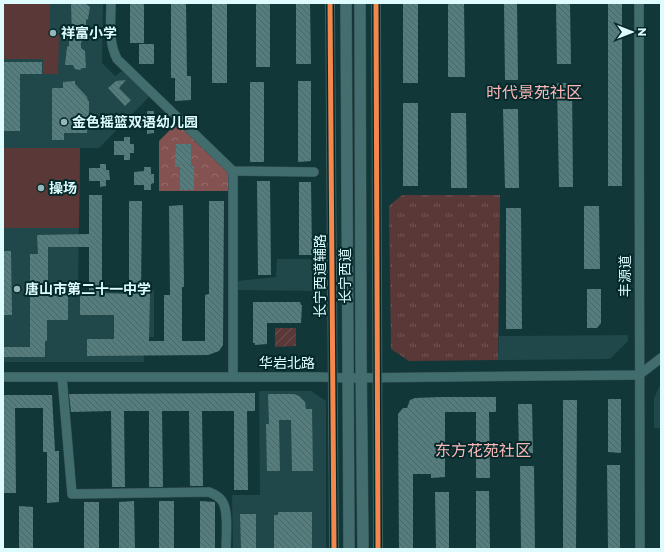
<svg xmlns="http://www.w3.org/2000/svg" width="664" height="552" font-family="Montserrat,'Noto Sans SC',sans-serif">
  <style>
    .built { fill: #204749 }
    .grass { fill: url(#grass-tufts) }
    .forest { fill: url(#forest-crowns) }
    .garden { fill: url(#garden-furrows) }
    .pitch { fill: #5b3838 }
    .building { fill: url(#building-back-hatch) }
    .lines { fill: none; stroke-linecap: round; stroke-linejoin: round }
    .minor-casing { stroke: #3a5354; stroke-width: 10 }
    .major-casing { stroke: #3a5354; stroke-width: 12 }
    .minor { stroke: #426d6e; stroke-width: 9 }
    .major { stroke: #436d6f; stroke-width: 11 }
    .cycleway-casing { stroke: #04292b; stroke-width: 8 }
    .cycleway { stroke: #f5874c; stroke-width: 5 }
    .poi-dot { fill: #96b6b8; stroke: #04292b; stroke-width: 1.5 }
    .labels { text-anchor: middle; stroke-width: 4; stroke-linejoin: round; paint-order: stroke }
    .poi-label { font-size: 14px; font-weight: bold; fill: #defbfd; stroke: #04292b; text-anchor: start }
    .street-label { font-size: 14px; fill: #defbfd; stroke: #04292b }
    .quarter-label { font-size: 16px; fill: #fcb7b6; stroke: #04292b }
  </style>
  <defs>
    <pattern id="grass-tufts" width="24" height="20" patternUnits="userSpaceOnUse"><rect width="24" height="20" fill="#5b3838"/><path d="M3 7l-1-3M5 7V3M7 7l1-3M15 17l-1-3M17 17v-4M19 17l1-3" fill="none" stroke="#725656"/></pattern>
    <pattern id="forest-crowns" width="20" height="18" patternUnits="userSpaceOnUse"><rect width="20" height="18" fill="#855252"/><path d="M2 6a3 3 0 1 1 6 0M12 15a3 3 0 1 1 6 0" fill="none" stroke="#966c6c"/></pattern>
    <pattern id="garden-furrows" width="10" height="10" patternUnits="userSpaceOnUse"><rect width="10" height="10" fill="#5b3838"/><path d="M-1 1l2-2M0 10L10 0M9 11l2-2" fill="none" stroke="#725656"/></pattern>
    <pattern id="building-back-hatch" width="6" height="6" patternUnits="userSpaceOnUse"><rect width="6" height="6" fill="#567d7e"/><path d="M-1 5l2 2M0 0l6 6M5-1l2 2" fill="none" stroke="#4d6668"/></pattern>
  </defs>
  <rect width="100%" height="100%" fill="#113738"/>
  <g class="built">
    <path d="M3 3H103L102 63 115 76 122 71 150 96 99 148H80L78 290H154V337H144V362H3Z"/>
    <path d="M277 259H317V291L238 290 237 281 276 277Z"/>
    <path d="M628 335V341L610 359 498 360 499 336Z"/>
    <path d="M661 383V428H654V398Z"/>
    <path d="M259 391H311L326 401V549H233L232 495H260Z"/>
  </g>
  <path class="grass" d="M402 195H500L498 360 409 361 391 349 389 206Z"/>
  <path class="forest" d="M178 122 228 171V191H159V141Z"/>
  <path class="garden" d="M275 328H296V346L275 347Z"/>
  <g class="pitch">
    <path d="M3 3H50V35H59L58 74H43V59H3Z"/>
    <path d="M3 148H80L79 228H3Z"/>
  </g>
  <g class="building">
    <path d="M71 3H86V4L90 7 88 19 86 20V34L85 38 81 42V48L85 51 86 68H82L80 70 75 69 73 65H65L67 47 69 46V38L72 37Z"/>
    <rect x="130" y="3" width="14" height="40"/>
    <path d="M171 3H186L187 76H191V100L175 101V78H171Z"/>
    <rect x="212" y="3" width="15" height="80"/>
    <rect x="256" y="3" width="14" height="64"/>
    <path d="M296 3H310L311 64H296Z"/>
    <rect x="403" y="3" width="15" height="80"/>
    <path d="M448 3H464L465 77H448Z"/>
    <path d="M504 3H517L518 80H505Z"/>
    <path d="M556 3H570L571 64H557Z"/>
    <rect x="608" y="3" width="14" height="183"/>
    <rect x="139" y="44" width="15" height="20"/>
    <path d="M3 62H42V74H20V131H4Z"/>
    <path d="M126 80 119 88 131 100 125 106 108 88 116 81Z"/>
    <path d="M75 81V84L87 97 88 101H89V126H87V133H64V140H52V88H63V82Z"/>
    <path d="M298 81H311V161L298 162Z"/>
    <rect x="250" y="82" width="14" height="80"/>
    <path d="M557 83H572L573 187H559Z"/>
    <rect x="403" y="103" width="15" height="83"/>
    <path d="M503 109H518L519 188H505Z"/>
    <path d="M147 111H154V117H157V127H154V133L147 134V128L137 129V115H147Z"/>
    <path d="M451 113H466L467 188H451Z"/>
    <path d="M124 137H130V144H134V153H130V160H124V155H114V141H124Z"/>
    <path d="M176 144H191V166H194V190H180V167H175Z"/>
    <path d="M100 164H106V170H109L110 180H106V186L100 187V181H89V168H100Z"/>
    <path d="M144 167H151V174H154V183L151 184V190H144V185H134V172L144 171Z"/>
    <path d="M257 181H270L271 275H258Z"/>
    <path d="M299 182H311L312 255H299Z"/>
    <path d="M89 195H102V293L129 294V201H142L141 294H150L149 341H164V295H170L169 206 183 205 184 287H182V341H205V295L209 294V201H224L223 345 219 351 208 355 87 356V339H114V315H80V293H89V247H48V289H68V320H47V341H45V357H3V347H30V254H38L37 235 89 234Z"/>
    <path d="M584 206H599L600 269H584Z"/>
    <path d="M506 208H521L522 329H506Z"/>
    <path d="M3 251H11L12 315H3Z"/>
    <path d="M587 289H601V323L597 328H587Z"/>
    <path d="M253 302H300L301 305H302L301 323H267V344L255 345V343H253Z"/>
    <path d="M255 393V411H247L248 490H234V411H202L203 486H190L189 411H162L163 487H149V411H124L125 487H112L111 411 71 412 69 394Z"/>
    <path d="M268 394H294L299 396 305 402 306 409H312L313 471H292L291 420H279L280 471H267L266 424H269Z"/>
    <path d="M3 395H52L55 451H59V502L47 503V452H43V408H15L16 493H3Z"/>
    <path d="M440 397H496V412H489L490 478H476V412H445V477L431 478V474H413V549H399L398 414 403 408H407L410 400 415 398Z"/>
    <path d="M608 399H621V453L608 452Z"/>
    <path d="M563 400H577L576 549H563Z"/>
    <path d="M518 404H532L533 453H519Z"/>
    <path d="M607 465H620V549H608Z"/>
    <path d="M520 466H534L535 549H521Z"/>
    <path d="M476 491H489L490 549H476Z"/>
    <path d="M435 492H449V549H436Z"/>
    <path d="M134 501 135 549H119V502Z"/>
    <rect x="159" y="501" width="15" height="48"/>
    <path d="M200 501 215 502V549H200Z"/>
    <rect x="84" y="502" width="15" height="47"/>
    <path d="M19 506 33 507V549H19Z"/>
    <path d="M278 512H312V549H274V515H278Z"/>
    <path d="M240 514H256V549H241Z"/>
  </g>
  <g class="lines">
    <defs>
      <g id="minor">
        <path d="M111 3C111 23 108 41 117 59L233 171 314 172"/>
        <path d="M330 3 334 549"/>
        <path d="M376 3 378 549"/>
        <path d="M639 3 640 549"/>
        <path d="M233 171V377"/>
        <path d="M3 377H320L348 378 639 375 661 358"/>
        <path d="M62 377 72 494 209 492C214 494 219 496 222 501 229 510 226 537 226 549"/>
      </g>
      <g id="major">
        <path d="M346 3 349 549"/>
        <path d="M360 3 361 355 363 549"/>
      </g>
    </defs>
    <use href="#minor" class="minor-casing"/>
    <use href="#major" class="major-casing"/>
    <use href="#minor" class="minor"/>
    <use href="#major" class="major"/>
    <defs>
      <g id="cycleway">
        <path d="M330 3 334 549"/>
        <path d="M376 3 378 549"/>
      </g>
    </defs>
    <use href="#cycleway" class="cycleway-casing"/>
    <use href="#cycleway" class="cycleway"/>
  </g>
  <g class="poi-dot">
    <circle cx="53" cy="33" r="4"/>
    <circle cx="64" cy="122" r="4"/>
    <circle cx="41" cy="188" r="4"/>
    <circle cx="17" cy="289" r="4"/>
  </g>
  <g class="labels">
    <g class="poi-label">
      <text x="61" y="38">祥富小学</text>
      <text x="72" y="127">金色摇篮双语幼儿园</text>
      <text x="49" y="193">操场</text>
      <text x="25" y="294">唐山市第二十一中学</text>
    </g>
    <g class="street-label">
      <text transform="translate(320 276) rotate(-90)" y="5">长宁西道辅路</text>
      <text transform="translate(345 276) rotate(-90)" y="5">长宁西道</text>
      <text transform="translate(625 276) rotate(-90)" y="5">丰源道</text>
      <text x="287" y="368">华岩北路</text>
    </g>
    <g class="quarter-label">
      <text x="534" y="98">时代景苑社区</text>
      <text x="483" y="456">东方花苑社区</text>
    </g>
  </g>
  <rect width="664" height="552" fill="none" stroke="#defbfd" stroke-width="8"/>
  <g transform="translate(632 32) rotate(90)" stroke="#04292b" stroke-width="3" paint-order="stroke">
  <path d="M0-3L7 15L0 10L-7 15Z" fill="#defbfd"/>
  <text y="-6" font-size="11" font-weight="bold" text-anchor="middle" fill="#defbfd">N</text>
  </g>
</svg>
